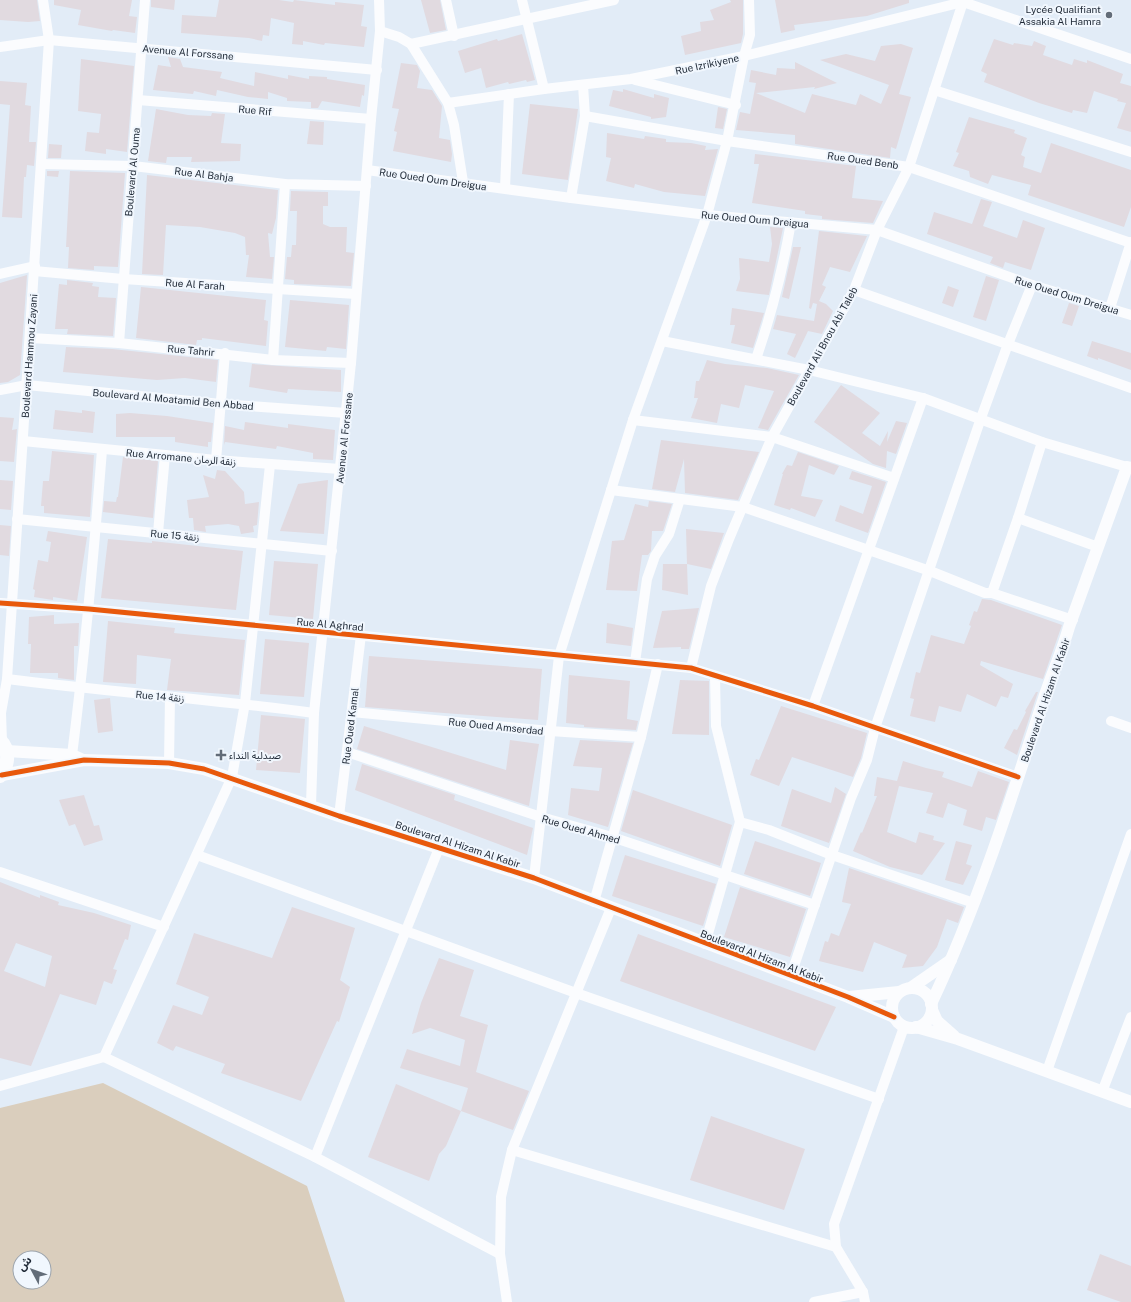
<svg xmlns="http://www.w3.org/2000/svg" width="1131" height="1302" font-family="'Public Sans','Noto Sans Arabic',sans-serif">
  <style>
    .green { fill: #dacebd; fill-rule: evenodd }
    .building { fill: #e1dae0; fill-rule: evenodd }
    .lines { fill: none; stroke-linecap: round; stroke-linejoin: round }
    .minor { stroke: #fbfcfe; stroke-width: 10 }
    .tertiary { stroke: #fbfcfe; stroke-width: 12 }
    .secondary { stroke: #fbfcfe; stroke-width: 14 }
    .cycleway-casing { stroke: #f1f7fe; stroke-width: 8 }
    .cycleway { stroke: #e8590c; stroke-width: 5 }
    .poi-dot { fill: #626c78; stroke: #f1f7fe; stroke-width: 1.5 }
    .labels { text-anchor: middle; stroke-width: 4; stroke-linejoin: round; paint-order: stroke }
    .poi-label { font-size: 10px; fill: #1d2734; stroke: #f1f7fe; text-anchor: end }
    .street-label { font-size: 10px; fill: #1d2734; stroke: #f1f7fe }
  </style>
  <rect width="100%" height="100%" fill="#e2ecf7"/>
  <path class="green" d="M103 1083 307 1186 345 1302H0V1108ZM20 1258H44V1282H20Z"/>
  <g class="building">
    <path d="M0 0H37L40 21 28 22 0 20Z"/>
    <path d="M54 0H132L129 16 137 17 135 33 113 30 112 31 78 25 81 10 54 5Z"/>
    <path d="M151 0H175L174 10 151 7Z"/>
    <path d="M219 0H279L293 2 294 0 335 5V2L364 5 361 26 367 27 364 47 325 43 324 45 303 41V45L292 44 294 23 271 18 269 36 263 35 262 41 249 38 181 33 182 15 216 17Z"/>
    <path d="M421 0H440L446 30 430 33Z"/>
    <path d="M730 0H743V34L741 43 685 55 681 36 701 31 700 22 714 20 710 10 731 2Z"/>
    <path d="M775 0H909V3L867 16 794 25 795 30 781 33Z"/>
    <path d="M522 34 535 80 527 82 526 80 509 84 508 82 486 88 481 68 465 73 458 51 497 39 498 41Z"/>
    <path d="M994 39 1013 45 1014 43 1032 46 1034 41 1046 46 1043 55 1072 65 1074 59 1087 63V60L1123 74 1120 83 1131 86V132L1117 128 1126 103 1117 101 1118 99 1094 91 1087 113 1073 110 1072 113 1039 103 984 82 987 74 981 71Z"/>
    <path d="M901 44 913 48 899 94 911 97 896 149 891 147 890 158 795 144V135L736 130 740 112 750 114 756 83 749 82 751 70 776 75 777 68 795 69V62L837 83 814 89 815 87 756 93 805 113 812 94 856 105 860 94 881 104 889 85 820 60 846 54 875 61 881 46Z"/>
    <path d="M168 57 180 59 183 67 222 72 220 78 254 86 255 72 288 79V75L309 79V76L327 77V79L365 85 364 96 362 95 360 107 322 101 318 108H311V102L287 101V98L268 92V99L248 97 217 90 216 96 194 91 193 94 153 90 158 65 171 67Z"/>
    <path d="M81 59 134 66 127 152 106 149V154L85 151 87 132 99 133 101 114 78 111Z"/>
    <path d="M401 63 417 65 420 71 417 88 432 90 442 106 439 138 450 140 452 154 451 162 393 151 397 132 394 131 399 109 392 108Z"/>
    <path d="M0 81 27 83 25 105 31 106 29 142H36L34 166 27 165 26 177H24L22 218 2 217 10 105 0 104Z"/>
    <path d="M623 89 654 98V94L669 98 666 117 651 119V117L609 106 613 90 623 92Z"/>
    <path d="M530 104 578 109 568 180 522 174Z"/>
    <path d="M718 107 727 109 723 129 715 128Z"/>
    <path d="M156 109 188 115 211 116 212 113 225 114 221 143 241 144 240 161 191 162 192 157H167L166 163 148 161Z"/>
    <path d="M969 117 1015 130 1014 133 1027 138 1021 155 1025 157 1023 167 1041 173 1051 143 1131 170V207L1124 227 1028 195 1031 185 992 175 988 184 970 177 969 171 953 166 959 153 956 152Z"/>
    <path d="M310 121 324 122 323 145 307 144Z"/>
    <path d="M607 133 644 139 645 136 666 139V142L691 143 706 146 705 150 718 149 705 196 664 192 635 184 634 188 606 181 611 158 606 157Z"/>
    <path d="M49 144 62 145 61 158H48Z"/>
    <path d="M755 154 856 166 852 198 883 201 873 223 822 219V216L805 214V211L752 203 759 164H754Z"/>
    <path d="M47 171H59L58 177 47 176Z"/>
    <path d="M70 171 125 173 118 267 94 266V270L68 268 69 247H66Z"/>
    <path d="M147 175 278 190 276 218 272 234 268 233 270 257H274L272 279 246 277 249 255H246L245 237 235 233 200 227 166 225 163 275 142 274Z"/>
    <path d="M291 191 328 192V206H323V224L330 227H347L346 252 354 253 351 286 294 284V280L285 279 287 257H291L292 245H296L297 211H290Z"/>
    <path d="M981 199 992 202 983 226 1017 238 1023 220 1045 228 1031 270 1005 262 1003 268 990 263 993 257 927 234 934 212 972 224Z"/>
    <path d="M770 227 783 228 769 295 736 291 740 279 739 258 769 262 772 244Z"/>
    <path d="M819 231 867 236 850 272 830 267 822 285 826 287 819 301 826 304 833 311 822 334 808 331 795 358 787 354 796 334 773 329 777 315 814 321 817 304 813 303 811 309 809 308Z"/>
    <path d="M793 247H801L789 299 782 297Z"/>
    <path d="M27 275 20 375 8 382 0 383V283Z"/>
    <path d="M986 276 999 280 986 321 973 317Z"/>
    <path d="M67 280 93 283 92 286 99 287 98 297 116 298 113 336 67 334 68 329H55L59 284 67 285Z"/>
    <path d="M948 286 959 290 953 307 942 303Z"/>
    <path d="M141 287 266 300 264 320 268 321 266 346 202 338V340H197L196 345 136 338Z"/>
    <path d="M290 300 349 305 346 349 327 347 326 351 285 347Z"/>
    <path d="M1069 303 1079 306 1072 326 1062 323Z"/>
    <path d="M732 308 764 313 753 348 731 343 735 325H730Z"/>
    <path d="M1092 341 1131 353V370L1098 358V360L1087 356Z"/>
    <path d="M66 347 112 349 218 360 216 382 185 378 157 380 63 372Z"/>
    <path d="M707 360 725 364 767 368 799 375 768 430 758 428 774 391 745 385 739 408 721 404 717 423 691 418 698 398H694L696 381H699Z"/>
    <path d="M252 364 341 370V392L288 389 287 393 249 387Z"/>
    <path d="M841 385 880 413 862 433 880 446 888 431 887 442 896 421 907 423 896 454 887 451 886 468 873 464 814 422Z"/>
    <path d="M55 410 82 413V410L95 412 93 433 53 429Z"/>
    <path d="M130 413 167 416 213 423 211 442H208V447L175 442V437H116V414Z"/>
    <path d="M0 417 14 418 12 430 17 429 14 462 0 461Z"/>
    <path d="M245 422 288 428V424L335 430 333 460 313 459V453L277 446 276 449 225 442 224 445 225 426 244 430Z"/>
    <path d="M661 440 759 452 738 500 685 493 684 459 675 492 652 489Z"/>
    <path d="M52 451 94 455 90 517 44 513V506H41L43 481H49Z"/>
    <path d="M798 452 839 466 834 475 809 465 801 496 823 500 815 517 791 508 790 510 774 505 783 474H782L787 465 792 466Z"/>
    <path d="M123 457 158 461 153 518 103 512 104 501 116 502 117 497H118Z"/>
    <path d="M217 470 225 471 244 492 245 504 259 502 257 525 253 526 254 532 241 534 239 526 228 524 205 526 206 532 194 530 193 518H189L187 500 209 497 203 475 215 479Z"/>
    <path d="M852 471 886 482 868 533 835 521 840 505 863 514 872 486 849 479Z"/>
    <path d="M0 480 13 481 11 510 0 509Z"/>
    <path d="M328 480 324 534 280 531 298 484Z"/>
    <path d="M649 501 672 504 663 531H652L651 551 648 555H642L637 591 606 590 612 541 624 540 635 504 648 507Z"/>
    <path d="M0 525 11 526 9 556 0 555Z"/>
    <path d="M686 529 724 533 711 569 687 564Z"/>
    <path d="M48 531 87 537 77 601 53 597V600L34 597 35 590 33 589 38 560 48 562 51 542 46 541Z"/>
    <path d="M108 539 152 543V541L243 551 236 610 101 598Z"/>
    <path d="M274 561 318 564 313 619 269 615Z"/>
    <path d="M663 564H687L688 595 662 590Z"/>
    <path d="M982 599 991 600 1062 625 1043 679 981 661 980 665 1013 684 1008 698 1001 696 996 707 967 694 961 712 939 706 935 722 910 716 914 699 910 698 916 672 920 673 931 635 964 644 971 626 969 625 974 611 977 612Z"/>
    <path d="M699 608 689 649H681V647L653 648 662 611Z"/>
    <path d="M54 615V624L79 623 78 646H74V680L58 678V673H30L31 644H28L29 617Z"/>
    <path d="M108 621 175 628 174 633 245 640 239 695 167 690 171 659 137 655 136 684 103 682Z"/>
    <path d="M607 623 633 628 631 646 606 643Z"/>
    <path d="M265 639 309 643 304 697 260 694Z"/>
    <path d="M369 656 542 669 538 720 365 707Z"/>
    <path d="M569 675 630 681 627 719 638 721 636 730 584 727V725L566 723Z"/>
    <path d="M680 680 709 681V735L672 734Z"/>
    <path d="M1036 692H1038L1017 755 1004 748 1014 729 1017 730 1026 712 1025 711Z"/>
    <path d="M110 698 113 731 98 733 94 700Z"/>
    <path d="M781 706 867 733 861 758 853 777 792 757 779 786 750 775 756 759 759 760Z"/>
    <path d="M261 715 305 719 300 773 256 770Z"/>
    <path d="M364 726 506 770 510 740 539 744 529 806 357 749Z"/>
    <path d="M580 740 633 743 608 827 568 815 571 788 599 791 602 768 573 766Z"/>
    <path d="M903 761 926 768 944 772 942 777 972 787 978 771 1009 782 996 820 986 817 982 831 963 825 967 810 948 803 943 818 926 813 933 793 899 786 887 832 916 843 919 832 934 836 933 840 945 843 922 875 890 867 853 851 861 832 862 833 877 796H874L877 777 897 781Z"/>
    <path d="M362 764 455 795 454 800 533 828 527 855 355 790Z"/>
    <path d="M835 787 846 794 829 843 781 826 792 789 831 803Z"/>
    <path d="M633 790 732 825 720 866 621 831Z"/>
    <path d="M84 795 94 826 99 825 103 840 84 846 75 824 69 826 59 800Z"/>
    <path d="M755 841 821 863 810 896 744 874Z"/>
    <path d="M956 841 972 845 966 864 972 866 963 885 945 880Z"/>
    <path d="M625 855 716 884 703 926 612 896Z"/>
    <path d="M849 868 964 907 958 923 947 919 937 947 923 966 902 968 907 955 874 942 863 972 819 961 825 941 828 942 831 933 839 936 851 904 842 902Z"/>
    <path d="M0 882 40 898V895L59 902 58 905 94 913 131 925 128 940 125 939 113 969 117 970 112 984 104 981 96 1005 60 994 31 1066 0 1058ZM16 943 52 956 45 987 4 971Z"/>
    <path d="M740 887 806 909 790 957 724 937Z"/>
    <path d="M292 907 355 928 340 980 350 987 339 1022 337 1021 301 1101 221 1073 225 1064 176 1046 173 1051 157 1043 173 1005 202 1015 209 997 176 984 194 933 272 958Z"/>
    <path d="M638 934 836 1007 815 1051 620 981Z"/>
    <path d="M439 958 474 970 460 1016 488 1025 476 1072 529 1091 513 1130 461 1111 468 1088 400 1068 407 1049 460 1066 465 1040 430 1028 412 1034 421 1003Z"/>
    <path d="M396 1084 461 1111 446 1146 439 1154 429 1181 368 1157Z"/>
    <path d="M711 1116 805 1149 784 1210 690 1180Z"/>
    <path d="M1100 1254 1131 1266V1302H1121L1087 1290Z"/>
  </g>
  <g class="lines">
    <g class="minor">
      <path d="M379 0 380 31 399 37 411 44 448 103 454 125 463 182"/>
      <path d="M446 0 454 36"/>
      <path d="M522 0 544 89"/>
      <path d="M411 44 614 0"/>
      <path d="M0 47 49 40 377 70"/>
      <path d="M635 80 736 105"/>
      <path d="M934 90 1131 152"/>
      <path d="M138 100 371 119"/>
      <path d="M448 103 544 89 631 79 744 56 963 2 1131 59"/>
      <path d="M585 116 727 141 909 167 1131 243"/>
      <path d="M41 164 133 166 285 184 366 186"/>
      <path d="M367 170 571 198 707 215 877 230 1032 285 1131 315"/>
      <path d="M505 188 509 94"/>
      <path d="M571 198 585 116 583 85"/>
      <path d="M34 271 123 279 356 294"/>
      <path d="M0 274 35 266"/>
      <path d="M854 290 1131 388"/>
      <path d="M1110 308 1131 242"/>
      <path d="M30 338 119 343 273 360 351 363"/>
      <path d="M662 341 809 370 923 398 1042 442 1127 467"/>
      <path d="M119 343 145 0"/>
      <path d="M756 359C772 313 783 269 791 222"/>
      <path d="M273 360 285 184"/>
      <path d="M0 390 27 385 221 404 346 413"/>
      <path d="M633 420 772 437 894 478"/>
      <path d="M23 441 216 460 340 469"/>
      <path d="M216 460 225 353"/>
      <path d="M611 490 743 507 930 571 985 593H992L1073 620"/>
      <path d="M1018 518 1098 547"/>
      <path d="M17 519 332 551"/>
      <path d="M158 533 165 455"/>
      <path d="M992 593 1018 518 1042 442"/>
      <path d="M0 603 89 609 691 668 813 706 1018 777"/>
      <path d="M635 662 647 579 655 556 669 534 680 499"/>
      <path d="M691 668 711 586 729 539 772 437 854 290 877 230 909 167 963 2"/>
      <path d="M7 679C109 692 212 699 314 713"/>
      <path d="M813 706 923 398"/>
      <path d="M352 712 550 731 641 737"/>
      <path d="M1111 721 1131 728"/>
      <path d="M2 742 1 713 7 679 49 40 43 0"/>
      <path d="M347 752 541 817 612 837 815 905"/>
      <path d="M68 761 72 755C85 654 94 552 102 450"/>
      <path d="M169 763 170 697"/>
      <path d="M311 805 314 713 351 363 371 119 380 31"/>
      <path d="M339 816 361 635"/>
      <path d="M740 822 769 830 832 855 974 903"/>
      <path d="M197 855 576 993 879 1099"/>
      <path d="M0 872 164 927"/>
      <path d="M534 878 559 656 633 420 707 215 727 141 744 56 750 35 749 0"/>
      <path d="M594 902 641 737 658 664"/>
      <path d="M705 944 740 822 716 726 715 676"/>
      <path d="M791 975 851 798 867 760 875 728 981 418 1008 344 1032 285"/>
      <path d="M104 1057 232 777 245 703 270 465"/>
      <path d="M1047 1071 1131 834"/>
      <path d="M0 1086 104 1057 315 1157 500 1254"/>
      <path d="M1102 1092 1131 1017"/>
      <path d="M512 1150 836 1247"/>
      <path d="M315 1157 439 848"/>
      <path d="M507 1302 500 1254 501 1197 512 1150 611 908"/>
      <path d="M814 1302 863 1292"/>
      <path d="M865 1302 863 1292 836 1247 834 1224 904 1027"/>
    </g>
    <g class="tertiary">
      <path d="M7 751 72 755 83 760"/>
      <path d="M2 775 84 760 169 763 204 769 339 816 534 878 848 997 894 1017"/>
      <path d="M912 987 951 960"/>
      <circle cx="912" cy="1008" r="20"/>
      <path d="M849 997 899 992"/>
      <path d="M931 1004C977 907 1010 803 1043 701 1051 676 1062 652 1069 627L1127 467 1131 468"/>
      <path d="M932 1010 937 1021 954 1036"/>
      <path d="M916 1027 958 1039 1131 1102"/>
    </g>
    <path class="secondary" d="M0 740C10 750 9 765 0 776"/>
    <defs>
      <g id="cycleway">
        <path d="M0 603 89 609 691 668 813 706 1018 777"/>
        <path d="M2 775 84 760 169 763 204 769 339 816 534 878 848 997 894 1017"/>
      </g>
    </defs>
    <use href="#cycleway" class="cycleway-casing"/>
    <use href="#cycleway" class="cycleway"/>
  </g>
  <g class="poi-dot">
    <circle cx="1109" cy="15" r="4"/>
    <path d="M219 749h4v4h4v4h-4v4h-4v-4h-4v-4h4z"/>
  </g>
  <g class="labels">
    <g class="poi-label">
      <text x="1101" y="13">Lycée Qualifiant<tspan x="1101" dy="12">Assakia Al Hamra</tspan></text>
      <text x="229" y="759" text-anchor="start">صيدلية النداء</text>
    </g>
    <g class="street-label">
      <text transform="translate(188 52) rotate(5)" y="4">Avenue Al Forssane</text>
      <text transform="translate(707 64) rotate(-12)" y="4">Rue Izrikiyene</text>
      <text transform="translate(255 110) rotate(5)" y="4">Rue Rif</text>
      <text transform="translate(863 160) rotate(8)" y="4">Rue Oued Benb</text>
      <text transform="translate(132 172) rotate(-85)" y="4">Boulevard Al Ouma</text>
      <text transform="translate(204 174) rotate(7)" y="4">Rue Al Bahja</text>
      <text transform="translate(433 179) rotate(8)" y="4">Rue Oued Oum Dreigua</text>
      <text transform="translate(755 219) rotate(5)" y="4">Rue Oued Oum Dreigua</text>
      <text transform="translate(195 284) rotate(4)" y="4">Rue Al Farah</text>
      <text transform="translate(1067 295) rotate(17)" y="4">Rue Oued Oum Dreigua</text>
      <text transform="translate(822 346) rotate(-61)" y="4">Boulevard Ali Bnou Abi Taleb</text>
      <text transform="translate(191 350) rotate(5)" y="4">Rue Tahrir</text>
      <text transform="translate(29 356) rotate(-86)" y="4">Boulevard Hammou Zayani</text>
      <text transform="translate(173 399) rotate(5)" y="4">Boulevard Al Moatamid Ben Abbad</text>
      <text transform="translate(344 438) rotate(-84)" y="4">Avenue Al Forssane</text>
      <text transform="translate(181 457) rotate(5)" y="4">Rue Arromane زنقة الرمان</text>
      <text transform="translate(175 535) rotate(5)" y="4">Rue 15 زنقة</text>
      <text transform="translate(330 624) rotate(5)" y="4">Rue Al Aghrad</text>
      <text transform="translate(160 696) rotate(5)" y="4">Rue 14 زنقة</text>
      <text transform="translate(1045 700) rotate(-71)" y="4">Boulevard Al Hizam Al Kabir</text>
      <text transform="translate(350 726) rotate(-83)" y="4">Rue Oued Kamal</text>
      <text transform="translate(496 726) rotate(6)" y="4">Rue Oued Amserdad</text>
      <text transform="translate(581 829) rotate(16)" y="4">Rue Oued Ahmed</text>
      <text transform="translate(458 844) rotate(18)" y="4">Boulevard Al Hizam Al Kabir</text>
      <text transform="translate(762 956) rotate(21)" y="4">Boulevard Al Hizam Al Kabir</text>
    </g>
  </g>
  <g transform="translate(32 1270) rotate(311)"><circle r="19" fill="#f1f7fe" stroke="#9ca4ad"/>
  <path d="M0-3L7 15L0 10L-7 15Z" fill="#626c78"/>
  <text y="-6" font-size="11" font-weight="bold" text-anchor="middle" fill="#1d2734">ش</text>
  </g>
</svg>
